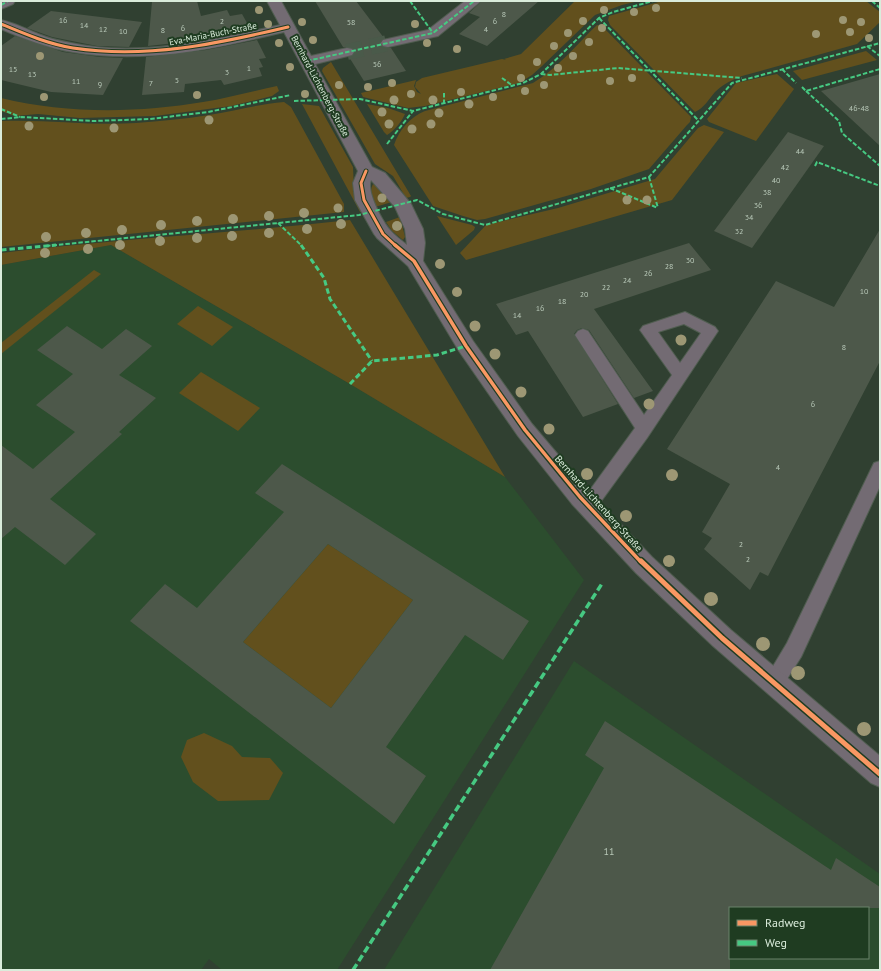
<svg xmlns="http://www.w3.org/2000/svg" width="881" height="971" font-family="'PT Sans',sans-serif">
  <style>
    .built { fill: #2c4d2e; fill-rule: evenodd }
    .green { fill: #62501d }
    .building { fill: #4d584a; fill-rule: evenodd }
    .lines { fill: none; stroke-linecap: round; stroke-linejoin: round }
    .street-tunnel { stroke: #4a5a4a; stroke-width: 16; stroke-dasharray: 16 8; stroke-linecap: butt }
    .lane-casing { stroke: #505d50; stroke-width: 2 }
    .street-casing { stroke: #505d50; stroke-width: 2 }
    .lane { fill: #736b73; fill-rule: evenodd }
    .street { fill: #736b73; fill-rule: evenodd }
    .quiet-far2 { stroke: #46c982; stroke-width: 2; stroke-dasharray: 4.5 2; stroke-linecap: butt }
    .quiet-far1 { stroke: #46c982; stroke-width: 3; stroke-dasharray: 5.5 3; stroke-linecap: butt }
    .quiet { stroke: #46c982; stroke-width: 3.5; stroke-dasharray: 7 3.5; stroke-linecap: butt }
    .cycleway-far2-casing { stroke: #1f3c21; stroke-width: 5 }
    .cycleway-far1-casing { stroke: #1f3c21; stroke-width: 6 }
    .cycleway-casing { stroke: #1f3c21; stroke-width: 8 }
    .cycleway-far2 { stroke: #f99763; stroke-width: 3 }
    .cycleway-far1 { stroke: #f99763; stroke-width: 3.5 }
    .cycleway { stroke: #f99763; stroke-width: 5 }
    .tree { fill: #9d9774 }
    .labels { text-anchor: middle; stroke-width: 4; stroke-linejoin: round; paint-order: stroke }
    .number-label { font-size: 8px; fill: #b7c7b7 }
    .far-street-label { font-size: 9px; fill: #daecdb; stroke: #1f3c21 }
    .street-label { font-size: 10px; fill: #daecdb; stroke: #1f3c21 }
    .near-number-label { font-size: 10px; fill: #b7c7b7 }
  </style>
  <rect width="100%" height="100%" fill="#304031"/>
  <g class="built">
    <path d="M111 245 350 384 505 477 584 580 337 970H222L209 959 201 970H1V265Z"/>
    <path d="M574 661 880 874V970H384ZM730 908H868V958H730Z"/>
  </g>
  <g class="green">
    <path d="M575 1H639L622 5 595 15 542 66 532 75 519 83 425 106 408 108 363 97 361 93 416 80 414 86 417 92 421 94 415 87 416 82 422 78 502 59 506 60 504 59 521 54Z"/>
    <path d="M662 1H866L880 12V22L857 44 742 76C732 80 723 84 715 92 709 99 704 108 695 112L610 25 608 20 609 16Z"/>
    <path d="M597 25 602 26 691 117 690 122 687 125 649 169 591 189 485 219 477 220 463 216 433 206 394 145C399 130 410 117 425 111L533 83C558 68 576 45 597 25Z"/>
    <path d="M866 51 877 60 802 80 793 71Z"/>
    <path d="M331 62 411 196 410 197 406 198 393 176 375 164 322 71 323 68Z"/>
    <path d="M777 74 794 89 756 141 709 122 707 119 736 83Z"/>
    <path d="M277 86 279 91 272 96 231 106 155 116 80 118 38 114 15 116 1 111V98C66 114 138 113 203 102 228 98 253 91 277 86Z"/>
    <path d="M284 102 291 107 344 204V212L1 247V121C46 119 91 126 136 123 160 121 185 119 209 115 234 111 259 104 284 102Z"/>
    <path d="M302 104 319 106 353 167 354 190 365 210 360 212Z"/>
    <path d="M367 104 388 108 405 114C402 121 394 131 387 135L384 132Z"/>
    <path d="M704 125 724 132 672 200 466 260 460 253 486 225 558 208 655 179 698 128Z"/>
    <path d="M373 184 384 192 392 202 375 207C372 199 369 191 373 184Z"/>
    <path d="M437 216 472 225 475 227 474 230 456 245Z"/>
    <path d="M400 217 405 237 403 240 392 231 386 222Z"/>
    <path d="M350 220 505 477 350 384 111 245 1 265V253C117 239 234 233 350 220Z"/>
    <path d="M94 270 101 274 1 354V343Z"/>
    <path d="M198 306 233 327 212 346 177 324Z"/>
    <path d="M201 372 260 408 238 431 179 393Z"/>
    <path d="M328 544 413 600 331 708 243 642Z"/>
    <path d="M204 733 232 746 242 757 270 758 283 773 269 800 218 801 193 782 181 757 187 740Z"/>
  </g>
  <g class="building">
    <path d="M176 1H197L201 16 227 10 230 16 242 14 251 30 202 40 148 46 152 2H177Z"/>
    <path d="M315 1H356L384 38 380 42 382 47 391 48 406 71 364 81 349 57 353 56 355 51 352 48 343 47Z"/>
    <path d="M482 1H539L487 46 459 34 480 17 469 13Z"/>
    <path d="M51 11 142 22 129 47 97 46 52 37 27 28Z"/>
    <path d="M15 36 63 52 100 57 123 58 103 95 51 92 1 80V46Z"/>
    <path d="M257 40 266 58 259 59 263 67 259 68 262 76 224 85 221 80 185 84 184 92 142 95 146 57 206 50Z"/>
    <path d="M880 74V146L821 91Z"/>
    <path d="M788 132 824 146 752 248 714 231Z"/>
    <path d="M880 229V361L768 576 760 572 750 590 704 549 712 538 702 532 730 484 667 449 776 281 834 307Z"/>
    <path d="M689 243 711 270 594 309 653 391 634 398 589 330 582 328 577 330 574 334 618 404 583 417 528 331 516 335 496 304Z"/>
    <path d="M67 326 102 349 126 329 152 346 119 375 156 398 119 432 122 434 50 499 96 534 65 565 15 527 1 539V445L33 469 75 432 36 405 73 374 37 350Z"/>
    <path d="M282 464 529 621 503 660 465 635 386 747 426 776 394 824 130 621 165 584 197 608 284 512 255 493ZM328 544 413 600 331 708 243 642Z"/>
    <path d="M605 721 831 870 836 858 880 887V908H730V970H490L604 768 585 755Z"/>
  </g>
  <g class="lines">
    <path class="street-tunnel" d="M347 52 388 43"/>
    <defs>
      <g id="lane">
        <path d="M685 312 715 327 718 331 647 438 594 511 588 514 582 511 579 506 582 501 635 428 575 335 578 331 583 329 588 331 644 415 672 375 640 330 643 326ZM684 324 701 333 680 363 658 332Z"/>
        <path d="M880 461V486L801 657 780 690 773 693 766 690 763 683 787 643 874 463Z"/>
      </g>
      <g id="street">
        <path d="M1 1H15L13 4 1 9Z"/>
        <path d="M267 1H281L311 56 347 48 352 49 354 52 352 55 315 64 372 167 385 173 411 204 423 229 425 243 423 261 473 341 532 424 588 490 652 557 731 630 880 756V787L871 783 713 646 636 573 572 504 518 436 459 351 408 266 377 238 374 234 355 200 353 183 358 171 284 32C214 49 145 64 73 52 48 48 24 39 1 29V20C15 23 28 30 41 35 50 39 61 41 71 43 138 58 214 40 280 25ZM371 180 395 207 405 229 407 245C401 240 394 235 390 230 382 221 366 191 371 180Z"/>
        <path d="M465 1H481L438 36 388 47 383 46 381 43 383 40 428 30Z"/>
      </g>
    </defs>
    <use href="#lane" class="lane-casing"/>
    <use href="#street" class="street-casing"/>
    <use href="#lane" class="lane"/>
    <use href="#street" class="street"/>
    <g class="quiet-far2">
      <path d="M410 1 433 33"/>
      <path d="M872 1 880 8"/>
      <path d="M1 5 8 1"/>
      <path d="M599 18 698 120"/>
      <path d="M867 46 880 56"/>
      <path d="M307 61 433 33 474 1"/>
      <path d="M782 69 796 83"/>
      <path d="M541 74 550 75 618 68 742 78"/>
      <path d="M502 78 513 86"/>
      <path d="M802 87 806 91 880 69"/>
      <path d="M806 91 839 121 842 133 880 166"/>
      <path d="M444 93V104"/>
      <path d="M294 101 360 99 413 111 523 83 541 74 599 18 613 12 653 1"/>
      <path d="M1 109 20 117"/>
      <path d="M1 119 22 117 93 121 150 119 208 112 291 95"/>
      <path d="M387 144 413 111"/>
      <path d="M815 166 817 162 880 186"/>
      <path d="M649 177 658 208"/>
      <path d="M610 188 658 208"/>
      <path d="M278 223 302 246"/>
      <path d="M46 246 359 215 417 200 443 214 485 225 649 177 732 83 880 43"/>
    </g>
    <g class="quiet-far1">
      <path d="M301 245 324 278 330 299 372 361"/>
      <path d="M1 250 56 245"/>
      <path d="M350 384 372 361 437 355 466 346"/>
    </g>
    <path class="quiet" d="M353 970 603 582"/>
    <defs>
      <g id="cycleway-far2">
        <path d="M1 24C25 34 48 44 73 48 146 59 217 44 288 27"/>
        <path d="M366 171 361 183 364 200 383 234 396 246"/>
      </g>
      <path id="cycleway-far1" d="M395 245 414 261 466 346 525 430 580 497 641 562"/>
      <path id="cycleway" d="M641 561 722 638 880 774"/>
    </defs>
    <use href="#cycleway-far2" class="cycleway-far2-casing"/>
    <use href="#cycleway-far1" class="cycleway-far1-casing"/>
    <use href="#cycleway" class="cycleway-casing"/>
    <use href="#cycleway-far2" class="cycleway-far2"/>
    <use href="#cycleway-far1" class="cycleway-far1"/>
    <use href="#cycleway" class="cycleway"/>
  </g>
  <g class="tree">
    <circle cx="656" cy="8" r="4"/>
    <circle cx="259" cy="10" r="4"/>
    <circle cx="604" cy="10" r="4"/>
    <circle cx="634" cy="12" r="4"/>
    <circle cx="843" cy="20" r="4"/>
    <circle cx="583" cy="21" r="4"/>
    <circle cx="302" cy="22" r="4"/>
    <circle cx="861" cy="22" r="4"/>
    <circle cx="268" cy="24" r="4"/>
    <circle cx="415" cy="24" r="4"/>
    <circle cx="602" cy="28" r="4"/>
    <circle cx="850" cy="32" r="4"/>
    <circle cx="568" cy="33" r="4"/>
    <circle cx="816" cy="34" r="4"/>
    <circle cx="869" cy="38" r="4"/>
    <circle cx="313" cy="40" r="4"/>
    <circle cx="589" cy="42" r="4"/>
    <circle cx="279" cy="43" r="4"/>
    <circle cx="427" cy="43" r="4"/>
    <circle cx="554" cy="46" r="4"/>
    <circle cx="457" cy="49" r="4"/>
    <circle cx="40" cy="56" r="4"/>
    <circle cx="573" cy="56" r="4"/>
    <circle cx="537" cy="62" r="4"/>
    <circle cx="290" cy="67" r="4"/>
    <circle cx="558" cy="68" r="4"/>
    <circle cx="521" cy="78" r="4"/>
    <circle cx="632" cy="78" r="4"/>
    <circle cx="610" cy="81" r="4"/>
    <circle cx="392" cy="83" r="4"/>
    <circle cx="339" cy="85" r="4"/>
    <circle cx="544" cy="85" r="4"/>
    <circle cx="368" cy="87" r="4"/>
    <circle cx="525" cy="91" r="4"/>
    <circle cx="461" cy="92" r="4"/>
    <circle cx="305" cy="94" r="4"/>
    <circle cx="411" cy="94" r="4"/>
    <circle cx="197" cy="95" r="4"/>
    <circle cx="44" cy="97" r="4"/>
    <circle cx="493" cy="97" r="4"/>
    <circle cx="394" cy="100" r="4.5"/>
    <circle cx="433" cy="100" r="4.5"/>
    <circle cx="469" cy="104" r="4.5"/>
    <circle cx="382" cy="112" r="4.5"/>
    <circle cx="439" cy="113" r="4.5"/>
    <circle cx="209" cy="120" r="4.5"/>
    <circle cx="389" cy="124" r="4.5"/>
    <circle cx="431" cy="124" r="4.5"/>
    <circle cx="29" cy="126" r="4.5"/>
    <circle cx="114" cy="128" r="4.5"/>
    <circle cx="412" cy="129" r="4.5"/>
    <circle cx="382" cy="198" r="4.5"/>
    <circle cx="627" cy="200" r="4.5"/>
    <circle cx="647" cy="200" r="4.5"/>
    <circle cx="338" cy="208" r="4.5"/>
    <circle cx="304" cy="213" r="5"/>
    <circle cx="269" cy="216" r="5"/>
    <circle cx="233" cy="219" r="5"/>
    <circle cx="197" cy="221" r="5"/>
    <circle cx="341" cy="224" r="5"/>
    <circle cx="161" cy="225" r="5"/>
    <circle cx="397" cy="226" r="5"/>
    <circle cx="307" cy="229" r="5"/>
    <circle cx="122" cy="230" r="5"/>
    <circle cx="86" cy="233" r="5"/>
    <circle cx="269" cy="233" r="5"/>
    <circle cx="232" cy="236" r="5"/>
    <circle cx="46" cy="237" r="5"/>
    <circle cx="197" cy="238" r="5"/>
    <circle cx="160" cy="241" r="5"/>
    <circle cx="120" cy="245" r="5"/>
    <circle cx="88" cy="249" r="5"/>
    <circle cx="45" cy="253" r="5"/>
    <circle cx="440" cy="264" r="5"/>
    <circle cx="457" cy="292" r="5"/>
    <circle cx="475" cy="326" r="5.5"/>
    <circle cx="681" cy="340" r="5.5"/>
    <circle cx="495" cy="354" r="5.5"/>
    <circle cx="521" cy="392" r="5.5"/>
    <circle cx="649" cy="404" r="5.5"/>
    <circle cx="549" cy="429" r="5.5"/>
    <circle cx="587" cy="474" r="6"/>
    <circle cx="672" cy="475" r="6"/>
    <circle cx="626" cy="516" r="6"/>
    <circle cx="669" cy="561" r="6"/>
    <circle cx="711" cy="599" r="7"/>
    <circle cx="763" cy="644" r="7"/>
    <circle cx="798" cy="673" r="7"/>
    <circle cx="864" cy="729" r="7"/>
  </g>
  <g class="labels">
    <g class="number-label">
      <text x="504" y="17">8</text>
      <text x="63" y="23">16</text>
      <text x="222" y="24">2</text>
      <text x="495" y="24">6</text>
      <text x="351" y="25">58</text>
      <text x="84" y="28">14</text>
      <text x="183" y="31">6</text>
      <text x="103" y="32">12</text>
      <text x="486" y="32">4</text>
      <text x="163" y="33">8</text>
      <text x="123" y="34">10</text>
      <text x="377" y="67">56</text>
      <text x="249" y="71">1</text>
      <text x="13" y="72">15</text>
      <text x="227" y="75">3</text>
      <text x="32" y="77">13</text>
      <text x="177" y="83">5</text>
      <text x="76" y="84">11</text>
      <text x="151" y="86">7</text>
      <text x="100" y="87">9</text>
      <text x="859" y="111">46-48</text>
      <text x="800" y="154">44</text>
      <text x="785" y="170">42</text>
      <text x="776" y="183">40</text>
      <text x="767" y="195">38</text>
      <text x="758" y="208">36</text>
      <text x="749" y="220">34</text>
      <text x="739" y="234">32</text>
      <text x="690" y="263">30</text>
      <text x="669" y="269">28</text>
      <text x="648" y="276">26</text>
      <text x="627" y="283">24</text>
      <text x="606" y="290">22</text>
      <text x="864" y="294">10</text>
      <text x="584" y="297">20</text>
      <text x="562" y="304">18</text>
      <text x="540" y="311">16</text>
      <text x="517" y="318">14</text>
      <text x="844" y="350">8</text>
      <text x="813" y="407">6</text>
      <text x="778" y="470">4</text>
      <text x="741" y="547">2</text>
      <text x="748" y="562">2</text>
    </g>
    <g class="far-street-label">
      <text transform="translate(213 34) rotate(-11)" y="3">Eva-Maria-Buch-Straße</text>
      <text transform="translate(320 86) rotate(62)" y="3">Bernhard-Lichtenberg-Straße</text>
    </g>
    <g class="street-label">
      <text transform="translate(599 503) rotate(48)" y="4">Bernhard-Lichtenberg-Straße</text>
    </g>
    <g class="near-number-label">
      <text x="609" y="855">11</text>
    </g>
  </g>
  <rect width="881" height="971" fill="none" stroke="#daecdb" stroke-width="4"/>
  <rect x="729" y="907" width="140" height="52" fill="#1f3c21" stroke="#6a826b"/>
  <rect x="737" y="920" width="20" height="6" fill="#f99763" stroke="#6a826b"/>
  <text x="765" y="927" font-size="12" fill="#daecdb">Radweg</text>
  <rect x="737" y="940" width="20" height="6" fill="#46c982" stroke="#6a826b"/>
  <text x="765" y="947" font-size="12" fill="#daecdb">Weg</text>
</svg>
